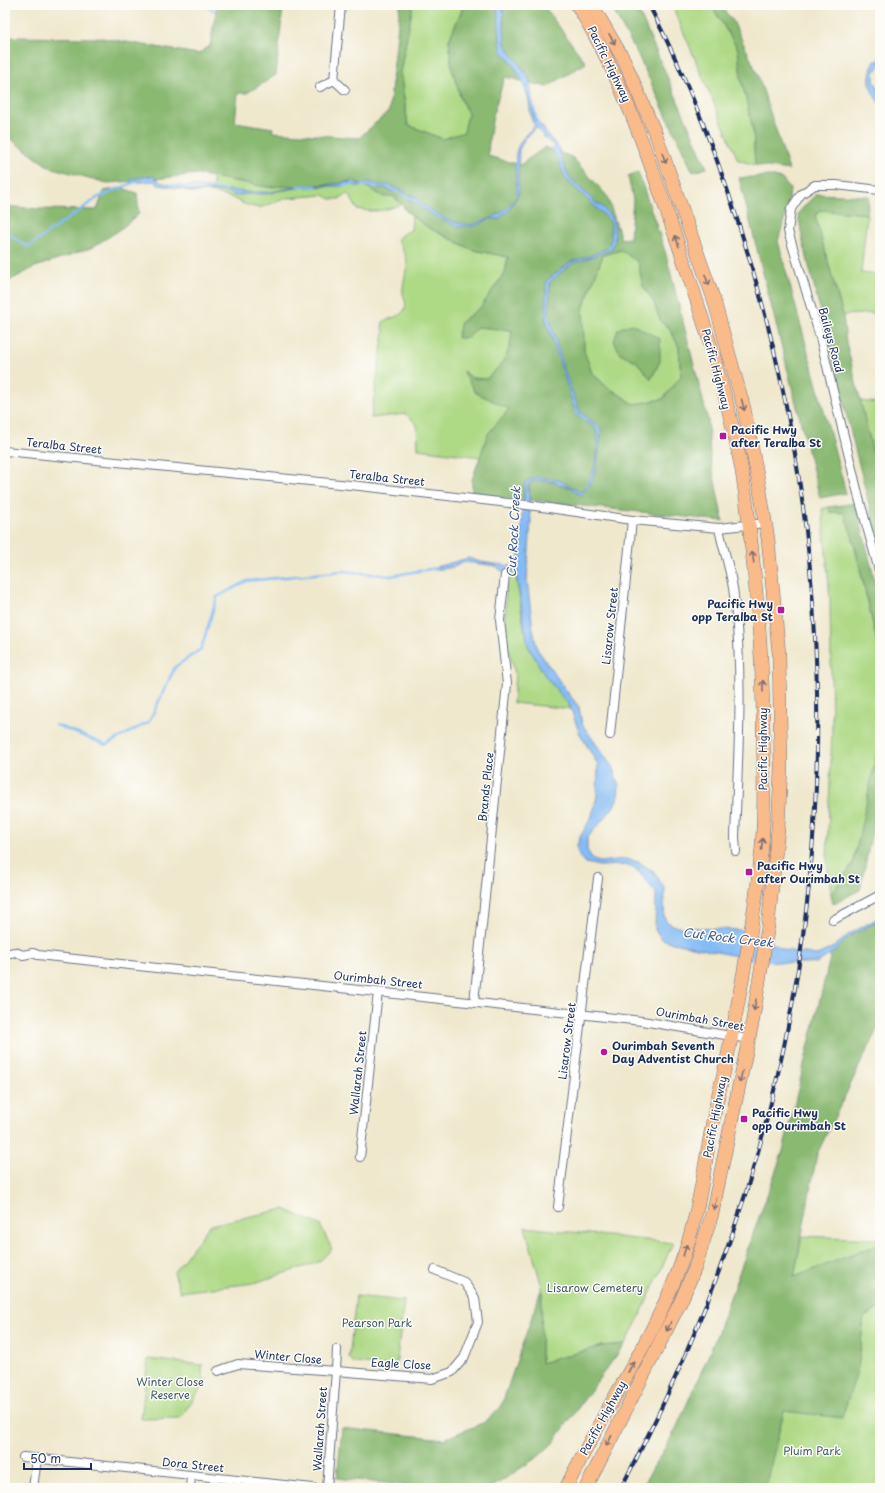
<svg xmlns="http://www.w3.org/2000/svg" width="885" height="1493" font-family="'Playpen Sans',sans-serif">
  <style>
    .green { fill: #aed985; stroke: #648472; fill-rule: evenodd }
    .forest { fill: #8ab972; stroke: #527468; fill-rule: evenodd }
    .water { fill: #85bbf4; stroke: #5075a9 }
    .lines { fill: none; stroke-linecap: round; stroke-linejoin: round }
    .stream { stroke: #85bbf4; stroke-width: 2.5 }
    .street-casing { stroke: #657085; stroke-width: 10 }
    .primary-casing { stroke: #657085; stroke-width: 14 }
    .street { stroke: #fff; stroke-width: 8 }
    .primary { stroke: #fabb8b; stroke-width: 13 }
    .rail-casing { stroke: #1b2f5e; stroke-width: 4 }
    .rail { stroke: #fdfcf7; stroke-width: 2.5; stroke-dasharray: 8; stroke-linecap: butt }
    .oneway { stroke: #7f6e72 }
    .poi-dot { fill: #b5179e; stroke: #fdfcf7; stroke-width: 1.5 }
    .labels { text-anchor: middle; stroke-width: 3; stroke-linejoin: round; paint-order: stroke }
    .street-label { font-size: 11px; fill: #1b2f5e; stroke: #fdfcf7 }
    .poi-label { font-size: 11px; font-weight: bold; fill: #1b2f5e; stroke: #fdfcf7; text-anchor: start }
    .park-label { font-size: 11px; fill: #405a68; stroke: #fdfcf7 }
    .water-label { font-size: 12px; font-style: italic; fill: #3b598b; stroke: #fdfcf7 }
  </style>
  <rect width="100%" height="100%" fill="#fdfcf7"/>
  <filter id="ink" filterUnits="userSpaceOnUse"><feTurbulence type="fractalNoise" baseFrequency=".025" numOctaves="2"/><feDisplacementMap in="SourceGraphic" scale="8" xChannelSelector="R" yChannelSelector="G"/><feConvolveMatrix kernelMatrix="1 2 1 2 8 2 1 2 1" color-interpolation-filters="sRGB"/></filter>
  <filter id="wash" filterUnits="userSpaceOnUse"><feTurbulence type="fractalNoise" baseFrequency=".012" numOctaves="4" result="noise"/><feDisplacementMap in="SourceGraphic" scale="16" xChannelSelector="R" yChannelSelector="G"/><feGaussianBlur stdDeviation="0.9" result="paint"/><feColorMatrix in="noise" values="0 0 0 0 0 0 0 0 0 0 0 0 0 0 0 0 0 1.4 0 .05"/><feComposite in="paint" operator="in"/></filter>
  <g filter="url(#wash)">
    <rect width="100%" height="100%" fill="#efe8cd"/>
    <g class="green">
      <path d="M413 5H464L449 40 452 69 461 99 468 113 465 132 443 139 408 125 400 72Z"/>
      <path d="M672 5H711L738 49 741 78 753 130 755 165 738 160Z"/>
      <path d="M213 177 267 187 336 184 354 180 384 196H393L402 204C384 211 375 213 357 209L351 198 347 194 339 199H331L323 195 287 198 259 208 244 204 230 197 209 192 213 184Z"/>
      <path d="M820 210 867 214 861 273 880 275V345H879L878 313 843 315 815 216Z"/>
      <path d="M412 216 429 228 473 250 508 257 505 272 481 307 461 322 468 338 477 327 512 330 511 346 500 367 486 379 472 378 464 372 475 392 510 409 488 434 480 457 418 449 417 425 406 414 371 418 384 331 382 328 383 322C389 318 397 318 402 313 409 306 404 300 403 293 402 283 407 272 407 262 406 253 400 247 397 240L401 235 411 230Z"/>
      <path d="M621 250 638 262 643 286 653 301 661 322 669 327 679 347 681 376 663 399 634 404 606 386 592 373 584 352 583 309 603 255ZM660 361 651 379 637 362Z"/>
      <path d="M860 401 880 403V481Z"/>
      <path d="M829 507 831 512 844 513 852 535 880 654V733L879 744 853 865 831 894 827 859 832 730 830 599 822 509Z"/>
      <path d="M507 567 520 569 516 574 524 629 571 709 513 703 515 673 507 644 505 619Z"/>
      <path d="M284 1209 320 1225 332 1249 319 1262 254 1283 180 1292 174 1272 210 1225Z"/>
      <path d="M525 1227 673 1243 640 1316 625 1344 602 1346 541 1363 542 1287Z"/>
      <path d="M802 1236 880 1239V1244L794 1278Z"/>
      <path d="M356 1296 404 1301 396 1367 354 1363 349 1358Z"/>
      <path d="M880 1308V1488H765L784 1411 858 1368 864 1317Z"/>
      <path d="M148 1359 203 1365C201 1372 202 1376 206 1381L180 1418 141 1419Z"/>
    </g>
    <g class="forest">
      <path d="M217 5H283L276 75 247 93H238L235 122 273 128 272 132 359 138 389 111 400 5H413L400 72 408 125 443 139 464 132 468 113 461 99 452 69 449 40 464 5H543L586 63 547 87 505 77C495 104 489 127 488 156L520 165 545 147 572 157 607 196 621 239 630 238 633 200 628 176 638 172 665 251 708 420 710 457 723 521 529 500V483L537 480 558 483C548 477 536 475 525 482L523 500 472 495V480L488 434 509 409 475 392 463 371 472 378 486 379C504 363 510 355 512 330L477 327 468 338H457L461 322 481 307 505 272 508 257 473 250 429 228 406 211 402 204 393 196 384 197 354 180 336 184 267 187 196 174 148 180 107 183 49 167 5 135V37L102 38 198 54 210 46ZM621 250 638 262 643 286 653 301 661 322 669 327 679 347 681 376 663 399 634 404 606 386 592 373 584 351 583 309 603 255Z"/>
      <path d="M610 5H636L707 168 693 172 637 53Z"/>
      <path d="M711 5H720L733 21 758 75 789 170 755 165 753 130 741 78 738 49Z"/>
      <path d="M770 176 782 179 790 189 788 207 778 241 846 493 820 498 739 178Z"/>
      <path d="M122 188 137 193 139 214 118 231 91 248 35 267 5 283V206L38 209 97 210 104 191Z"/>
      <path d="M816 194 869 196 867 214 820 210 815 216 843 315 846 342 880 481V548L803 242 798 213Z"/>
      <path d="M632 324 660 339V361L651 379 637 362 620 353 614 341 618 329Z"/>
      <path d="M856 503 880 603V654L852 535 844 513 830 512 829 507Z"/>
      <path d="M880 733V782L874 822 860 890 833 904 831 894 853 864 879 744Z"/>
      <path d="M878 921 880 922V1023L817 1154 794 1277 880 1244V1308L864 1317 858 1368 842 1418 784 1411 765 1488H641L675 1431 713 1345 783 1151 831 954 850 936Z"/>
      <path d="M542 1287 541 1363 602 1346 625 1344 598 1380 553 1443 539 1456 491 1488H431L337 1478 342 1428 444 1439 485 1422 501 1407Z"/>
    </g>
    <g class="water">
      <path d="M497 5H503L505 44 529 78 530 83 534 118 536 122 543 127 546 133 559 148 560 156 569 177 596 203 602 206 614 221 615 241 612 249 592 257 571 264 550 282 549 315 564 370 580 412 601 429C599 449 599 482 580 495L569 487 560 485 555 482 537 480 529 483 528 485 531 521 527 580 533 629 537 649 568 693 579 707 582 724 613 768 619 786 618 797 613 808 587 838V850L593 860 600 862 625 859 639 862 654 872 665 889 664 917 667 922 677 927 740 930 752 932 785 950 817 955 834 947 849 934 880 917V922L878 921 868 926 850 936 835 951 817 963H788L751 959 673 943 662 939 655 930 656 893 638 871 627 865 599 866 586 863 581 859 578 853 577 845 580 837 592 816 597 796 598 765 579 732 570 706 546 677 528 646 516 574 518 571C508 569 505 576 496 566L465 562 454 567 434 570 436 567 468 558 481 562 518 567 525 482 537 477 559 480 581 492C595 473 601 453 596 429L576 414 546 320V281L570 262 592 255 607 248 611 240V222L565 178 557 157 552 151 554 145C547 143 541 132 536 127L524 140 519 150 518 175 519 194 508 211 503 215 500 219H490L476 226 459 227 436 217 407 198 404 193 400 191H390L386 188H375L373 185C363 184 360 189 349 184L343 186 304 187 278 191 268 194H247L235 196 228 192 208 191 194 193 181 189 158 185 154 181 130 183 132 179 143 177 153 176 160 182 193 191 229 190 244 192H270L300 186H323L348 182 360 184 370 182 379 185H390L394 188 403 190 408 195 417 197V201C434 212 453 227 474 224 478 223 481 221 485 220 501 215 508 208 517 196L515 163 516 162C513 148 525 134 535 126 529 118 531 111 529 102 526 86 514 61 501 51Z"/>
      <path d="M880 60V66L874 71V81L880 91V104C869 90 866 77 875 61Z"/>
    </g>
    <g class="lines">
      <g class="stream">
        <path d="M203 5 214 10"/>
        <path d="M531 96 538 126"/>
        <path d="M171 185 227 190"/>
        <path d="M343 185H354"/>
        <path d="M363 185 376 187"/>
        <path d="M297 186H316"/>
        <path d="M394 190 408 197"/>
        <path d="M5 232 28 247 97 198 135 182"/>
        <path d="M56 725 106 745 149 722 175 667 201 649 217 597 247 581 344 571 390 576 436 568"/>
        <path d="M878 1277 880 1276"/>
      </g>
    </g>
  </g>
  <g filter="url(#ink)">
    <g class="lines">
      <defs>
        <g id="street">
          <path d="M334 80 341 5"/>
          <path d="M320 87 334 80 345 90"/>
          <path d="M880 190 836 185H815L801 194 791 209 788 231 820 337 859 498 880 574"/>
          <path d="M5 451 360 486 535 506 632 520 719 528 765 523"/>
          <path d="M719 528C723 550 732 573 734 596 744 676 738 757 735 837L736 851"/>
          <path d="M610 735 632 520"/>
          <path d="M833 920 880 895"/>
          <path d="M5 954 15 952 23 955 33 953 38 955 642 1021 749 1039"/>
          <path d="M474 1002 507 684 500 620 505 575"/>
          <path d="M360 1157 378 992"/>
          <path d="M558 1207 598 878"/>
          <path d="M218 1371 238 1364 336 1371 337 1349"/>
          <path d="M23 1457 313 1488"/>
          <path d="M33 1488 37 1459"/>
          <path d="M190 1488 191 1476"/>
          <path d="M327 1488 336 1371 432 1379 452 1372 464 1358 478 1322 475 1298 464 1282 435 1270"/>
        </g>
        <g id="primary">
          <path d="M566 1488C604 1408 657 1336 685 1252 700 1207 705 1161 714 1115 718 1094 724 1074 728 1054 742 985 755 916 762 846 765 805 764 763 763 722 763 664 758 608 752 551 749 522 746 494 741 466 726 389 702 315 677 241 649 160 623 78 577 5"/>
          <path d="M586 1488 681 1301 695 1268 712 1214 753 1019 768 926 778 829 781 768 779 654 768 539 759 484 744 408 714 300 656 135 624 60 592 5"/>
        </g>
      </defs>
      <use href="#street" class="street-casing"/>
      <use href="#primary" class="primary-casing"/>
      <use href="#street" class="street"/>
      <use href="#primary" class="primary"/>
      <defs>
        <path id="rail" d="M621 1488C672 1392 715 1292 747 1189 840 889 840 565 751 264 725 176 692 87 649 5"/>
      </defs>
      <use href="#rail" class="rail-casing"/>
      <use href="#rail" class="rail"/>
    </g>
    <defs><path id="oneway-shaft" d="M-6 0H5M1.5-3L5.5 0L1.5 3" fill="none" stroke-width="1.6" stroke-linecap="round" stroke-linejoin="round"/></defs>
    <g class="oneway">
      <use href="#oneway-shaft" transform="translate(612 39) rotate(60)"/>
      <use href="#oneway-shaft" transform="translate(664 158) rotate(71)"/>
      <use href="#oneway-shaft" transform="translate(677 241) rotate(-109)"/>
      <use href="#oneway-shaft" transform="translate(707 280) rotate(70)"/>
      <use href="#oneway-shaft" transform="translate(743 405) rotate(76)"/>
      <use href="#oneway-shaft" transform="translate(753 557) rotate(-97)"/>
      <use href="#oneway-shaft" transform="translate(763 686) rotate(-91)"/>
      <use href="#oneway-shaft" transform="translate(762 844) rotate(-85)"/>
      <use href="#oneway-shaft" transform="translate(755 1005) rotate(100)"/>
      <use href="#oneway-shaft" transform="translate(741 1077) rotate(102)"/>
      <use href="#oneway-shaft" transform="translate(715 1204) rotate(104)"/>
      <use href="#oneway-shaft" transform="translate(685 1250) rotate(-72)"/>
      <use href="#oneway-shaft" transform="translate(669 1326) rotate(116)"/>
      <use href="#oneway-shaft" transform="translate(631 1367) rotate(-61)"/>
      <use href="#oneway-shaft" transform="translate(609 1441) rotate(117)"/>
    </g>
  </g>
  <g class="poi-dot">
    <rect x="719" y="432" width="8" height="8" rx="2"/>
    <rect x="777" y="606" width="8" height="8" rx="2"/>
    <rect x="745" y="868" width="8" height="8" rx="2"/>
    <circle cx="604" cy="1052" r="4"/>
    <rect x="740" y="1115" width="8" height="8" rx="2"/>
  </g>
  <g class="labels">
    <g class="street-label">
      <text transform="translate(609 64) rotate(64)" y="4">Pacific Highway</text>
      <text transform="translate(831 340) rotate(75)" y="4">Baileys Road</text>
      <text transform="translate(716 369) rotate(75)" y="4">Pacific Highway</text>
      <text transform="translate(64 446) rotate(6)" y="4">Teralba Street</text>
      <text transform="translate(387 478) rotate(6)" y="4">Teralba Street</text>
      <text transform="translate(610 626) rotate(-84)" y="4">Lisarow Street</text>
      <text transform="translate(763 749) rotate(-90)" y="4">Pacific Highway</text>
      <text transform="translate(486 787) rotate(-84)" y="4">Brands Place</text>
      <text transform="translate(378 980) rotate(6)" y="4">Ourimbah Street</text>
      <text transform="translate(700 1019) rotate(10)" y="4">Ourimbah Street</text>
      <text transform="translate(567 1041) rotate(-83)" y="4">Lisarow Street</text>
      <text transform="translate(358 1073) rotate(-84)" y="4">Wallarah Street</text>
      <text transform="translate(715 1117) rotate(-79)" y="4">Pacific Highway</text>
      <text transform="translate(288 1357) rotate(5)" y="4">Winter Close</text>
      <text transform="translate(401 1364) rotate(3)" y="4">Eagle Close</text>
      <text transform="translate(603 1418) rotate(-61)" y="4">Pacific Highway</text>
      <text transform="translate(320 1429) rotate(-86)" y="4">Wallarah Street</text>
      <text transform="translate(193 1465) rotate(6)" y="4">Dora Street</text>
    </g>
    <g class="poi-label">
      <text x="731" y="434">Pacific Hwy<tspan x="731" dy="13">after Teralba St</tspan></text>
      <text x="773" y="608" text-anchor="end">Pacific Hwy<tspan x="773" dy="13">opp Teralba St</tspan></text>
      <text x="757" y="870">Pacific Hwy<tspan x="757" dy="13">after Ourimbah St</tspan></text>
      <text x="612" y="1050">Ourimbah Seventh<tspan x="612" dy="13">Day Adventist Church</tspan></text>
      <text x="752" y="1117">Pacific Hwy<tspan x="752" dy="13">opp Ourimbah St</tspan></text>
    </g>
    <g class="park-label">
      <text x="595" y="1292">Lisarow Cemetery</text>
      <text x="377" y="1327">Pearson Park</text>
      <text x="170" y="1386">Winter Close<tspan x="170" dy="13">Reserve</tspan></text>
      <text x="812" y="1455">Pluim Park</text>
    </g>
    <g class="water-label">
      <text transform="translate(514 532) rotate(-87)" y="4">Cut Rock Creek</text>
      <text transform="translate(728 938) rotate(7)" y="4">Cut Rock Creek</text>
    </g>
  </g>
  <rect width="885" height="1493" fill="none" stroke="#fdfcf7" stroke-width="20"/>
  <path d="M24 1463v6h67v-6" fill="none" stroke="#1b2f5e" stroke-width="2"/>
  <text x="30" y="1463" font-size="12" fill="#1b2f5e" stroke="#fdfcf7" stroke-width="3" paint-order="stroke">50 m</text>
</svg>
